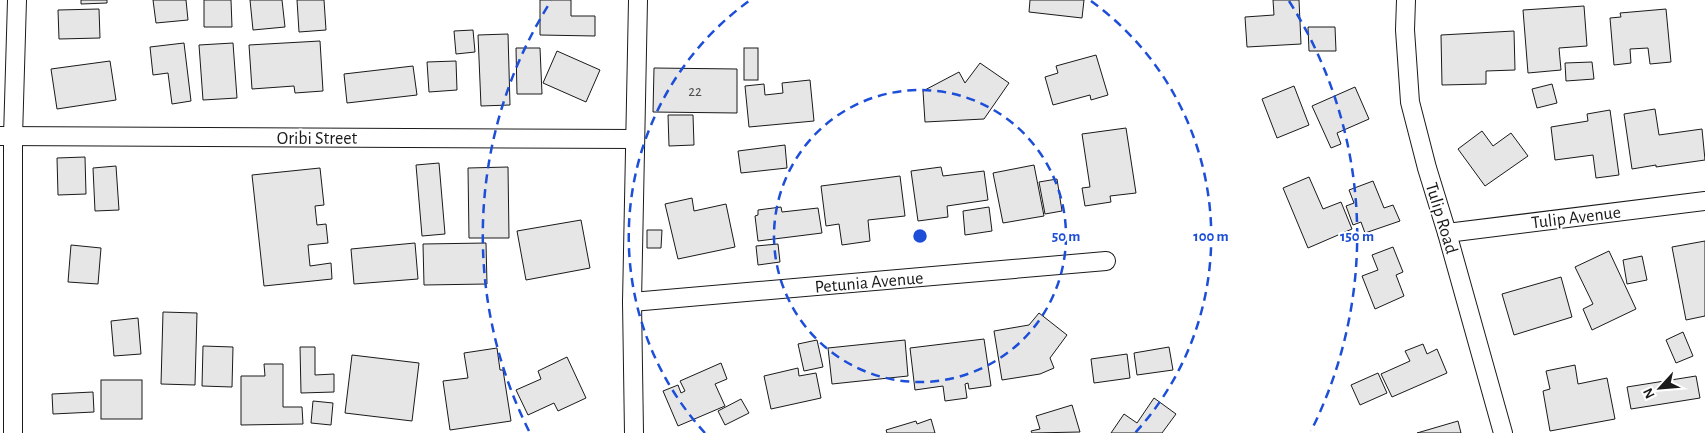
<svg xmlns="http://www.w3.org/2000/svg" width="1705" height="433" font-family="'Alegreya Sans',sans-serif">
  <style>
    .building { fill: #e6e6e6; stroke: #1a1a1a }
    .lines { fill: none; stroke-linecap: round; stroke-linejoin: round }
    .street-casing { stroke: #1a1a1a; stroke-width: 20 }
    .street { stroke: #fff; stroke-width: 18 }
    .ring { fill: none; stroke: #1d4ed8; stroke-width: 2.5; stroke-dasharray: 9 6 }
    .labels { text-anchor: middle; stroke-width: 4; stroke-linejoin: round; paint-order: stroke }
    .number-label { font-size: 15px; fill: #4d4d4d }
    .street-label { font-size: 18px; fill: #1a1a1a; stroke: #fff }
    .centre { fill: #1d4ed8; stroke: #fff; stroke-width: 2.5 }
    .ring-label { font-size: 15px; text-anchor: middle; font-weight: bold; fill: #1d4ed8; stroke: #fff; stroke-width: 4; stroke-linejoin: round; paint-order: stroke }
  </style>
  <rect width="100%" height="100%" fill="#fff"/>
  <g class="building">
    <path d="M81 0H107V3L81 4Z"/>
    <path d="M153 0H186L188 20 156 23Z"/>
    <path d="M204 0H231L232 27H204Z"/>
    <path d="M250 0H282L285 27 253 30Z"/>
    <path d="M297 0H324L326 30 299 32Z"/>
    <path d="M540 0H571V16H595V36L540 35Z"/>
    <path d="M1030 0H1084L1082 18 1029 12Z"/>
    <path d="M1273 0H1299L1301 44 1247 47 1245 17 1274 15Z"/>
    <path d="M1584 6 1587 46 1559 48 1561 70 1528 73 1523 10Z"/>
    <path d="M99 9 100 38 59 39 58 10Z"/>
    <path d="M1666 9 1671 62 1650 64 1648 48 1630 49 1631 63 1614 65 1610 18 1621 17 1620 13Z"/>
    <path d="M1308 27H1335L1336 51H1309Z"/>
    <path d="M473 30 475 52 456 54 454 31Z"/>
    <path d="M1514 31 1515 70 1486 71V84L1442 85 1441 35Z"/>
    <path d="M508 34 510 105 481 106 478 35Z"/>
    <path d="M320 41 323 91 295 93 294 86 252 89 249 45Z"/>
    <path d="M184 43 191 101 172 104 168 73 153 75 150 47Z"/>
    <path d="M233 43 237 98 203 100 199 45Z"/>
    <path d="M516 48H540L542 94H517Z"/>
    <rect x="744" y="48" width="14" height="32"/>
    <path d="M557 51 600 70 586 102 543 83Z"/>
    <path d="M1096 55 1108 95 1091 100 1090 95 1053 105 1045 77 1058 73 1056 66Z"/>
    <path d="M110 61 116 100 57 109 51 69Z"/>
    <path d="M456 61 457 90 429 92 427 62Z"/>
    <path d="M1592 62 1594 79 1566 81 1565 63Z"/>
    <path d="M980 63 1009 83 984 119 925 122 923 91 959 72 965 83Z"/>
    <path d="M413 66 417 95 347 103 344 74Z"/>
    <path d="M654 68 737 69V113L653 112Z"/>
    <path d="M810 80 814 121 749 127 745 86 764 84 765 95 783 93 782 83Z"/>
    <path d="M1552 84 1557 103 1537 108 1532 89Z"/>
    <path d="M1294 86 1309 125 1277 138 1262 99Z"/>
    <path d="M1355 87 1369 119 1337 133 1341 144 1331 148 1312 106Z"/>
    <path d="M1655 109 1659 135 1702 129 1705 160 1656 167V165L1632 169 1624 114Z"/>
    <path d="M1610 110 1619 175 1596 178 1593 155 1555 160 1551 127 1588 121 1587 114Z"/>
    <path d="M668 115H693L694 145 669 146Z"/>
    <path d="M1126 128 1136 193 1110 196 1111 202 1085 206 1082 188 1090 187 1082 134Z"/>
    <path d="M1482 131 1493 146 1511 133 1528 156 1485 186 1458 149Z"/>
    <path d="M785 145 787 168 741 173 738 151Z"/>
    <path d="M85 157 86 194 58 195 57 158Z"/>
    <path d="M439 163 445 234 422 236 416 165Z"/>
    <path d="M1034 165 1044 216 1003 223 993 173Z"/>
    <path d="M116 166 119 210 95 211 93 168Z"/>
    <path d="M508 167 509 238H469L468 168Z"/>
    <path d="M941 167 943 176 984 171 988 200 947 206 948 217 918 221 911 171Z"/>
    <path d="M320 168 324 205 315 206 317 225 326 224 328 243 308 245 310 266 331 263 332 279 264 286 252 175Z"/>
    <path d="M900 176 905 216 868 220 870 241 842 245 839 224 826 226 821 186Z"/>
    <path d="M1309 177 1323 209 1341 202 1352 229 1308 248 1283 188Z"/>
    <path d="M1057 179 1062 211 1045 214 1039 182Z"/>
    <path d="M1373 181 1384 208 1393 205 1400 221 1365 233 1361 222 1353 225 1346 206 1354 203 1349 190Z"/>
    <path d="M692 198 694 211 726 204 735 247 678 259 665 204Z"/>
    <path d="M781 207 782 212 818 208 822 233 758 241 755 216 758 215V210Z"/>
    <path d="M989 207 992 231 965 235 963 211Z"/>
    <path d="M581 220 590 268 526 280 517 231Z"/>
    <path d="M647 230H662L661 248H647Z"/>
    <path d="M1705 241V316L1686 320 1672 247Z"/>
    <path d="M415 243 418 279 354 284 351 249Z"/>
    <path d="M486 243 487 284 424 285 423 244Z"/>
    <path d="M778 244 780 262 758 265 756 246Z"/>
    <path d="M71 245 101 248 98 284 68 282Z"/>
    <path d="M1393 247 1403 272 1396 275 1404 296 1375 309 1362 276 1378 270 1372 255Z"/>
    <path d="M1609 251 1636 309 1592 330 1583 309 1593 304 1575 267Z"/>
    <path d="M1642 256 1647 280 1627 284 1623 260Z"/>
    <path d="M1561 277 1572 317 1514 335 1502 294Z"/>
    <path d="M163 312 197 313 195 385 161 384Z"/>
    <path d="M1039 313 1067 335 1050 358 1054 368 1040 374 1002 380 994 331 1029 325Z"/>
    <path d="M138 318 141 354 114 356 111 321Z"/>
    <path d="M1683 332 1693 356 1676 363 1666 340Z"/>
    <path d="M984 339 991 386 969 389 968 383 965 384 967 398 945 401 943 386 915 390 910 348Z"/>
    <path d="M817 340 823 367 804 371 798 344Z"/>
    <path d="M905 340 908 376 832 384 828 348Z"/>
    <path d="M1423 344 1427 354 1437 349 1447 373 1392 397 1381 374 1410 361 1405 351Z"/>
    <path d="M203 346 233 347 232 387 202 386Z"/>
    <path d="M300 347H315V375L334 374V392L301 393Z"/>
    <path d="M1169 347 1173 370 1137 375 1134 353Z"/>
    <path d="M497 348 500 370H503L511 421 450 430 443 381 468 378 464 353Z"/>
    <path d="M1127 354 1130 378 1094 383 1091 359Z"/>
    <path d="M352 355 419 363 412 421 345 413Z"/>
    <path d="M567 357 586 398 558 411 554 403 528 415 516 390 541 379 538 371Z"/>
    <path d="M721 363 727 379 715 384 725 406 678 426 663 391 678 385 681 393 685 391 680 381Z"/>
    <path d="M264 364H283V407H302L303 424 241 425V376H265Z"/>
    <path d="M1575 365 1578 384 1607 378 1615 419 1550 431 1543 391 1550 389 1546 371Z"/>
    <path d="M798 368 799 376 816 373 821 398 771 409 764 376Z"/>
    <path d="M1378 373 1387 393 1360 405 1351 385Z"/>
    <path d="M1696 376 1700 398 1631 409 1627 387Z"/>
    <rect x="101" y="380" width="41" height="39"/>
    <path d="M93 392 94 412 53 414 52 394Z"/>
    <path d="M1154 398 1176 414 1162 433H1111L1124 414 1137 423Z"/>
    <path d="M741 399 749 413 725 425 718 411Z"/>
    <path d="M313 401 333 403 331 425 311 423Z"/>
    <path d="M1072 405 1080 432 1032 433 1031 431 1040 429 1036 416Z"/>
    <path d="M931 419 935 433H887L886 430 916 421 917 424Z"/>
    <path d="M1458 421 1461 433H1417Z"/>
  </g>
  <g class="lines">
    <defs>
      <g id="street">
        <path d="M1406 0 1405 30 1410 102 1427 168 1447 233 1503 433"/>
        <path d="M0 136 635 139"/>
        <path d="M1447 233 1705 201"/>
        <path d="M632 302 1106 261"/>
        <path d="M13 433V137L17 0"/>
        <path d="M634 433 632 302 638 0"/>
      </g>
    </defs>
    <use href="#street" class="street-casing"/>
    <use href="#street" class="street"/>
  </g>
  <g class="ring">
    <circle cx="920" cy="236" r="146"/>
    <path d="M705 433A291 291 0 0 1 749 1M1091 1A291 291 0 0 1 1135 433"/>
    <path d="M529 431A437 437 0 0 1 551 1M1289 1A437 437 0 0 1 1311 431"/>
  </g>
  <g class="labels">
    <g class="number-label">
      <text x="695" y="96">22</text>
    </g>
    <g class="street-label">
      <text x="317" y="144">Oribi Street</text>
      <text transform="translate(1576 217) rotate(-7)" y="6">Tulip Avenue</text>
      <text transform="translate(1442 218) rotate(73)" y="6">Tulip Road</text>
      <text transform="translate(869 282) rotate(-5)" y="6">Petunia Avenue</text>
    </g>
  </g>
  <circle cx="920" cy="236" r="8" class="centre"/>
  <g class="ring-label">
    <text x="1066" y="241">50 m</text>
    <text x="1211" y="241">100 m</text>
    <text x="1357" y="241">150 m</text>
  </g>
  <g transform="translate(1660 388) rotate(244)" stroke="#ffffff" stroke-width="4" paint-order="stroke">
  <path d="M0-4L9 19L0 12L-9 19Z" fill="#1a1a1a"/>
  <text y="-8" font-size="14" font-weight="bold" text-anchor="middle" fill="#1a1a1a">N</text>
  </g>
</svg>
